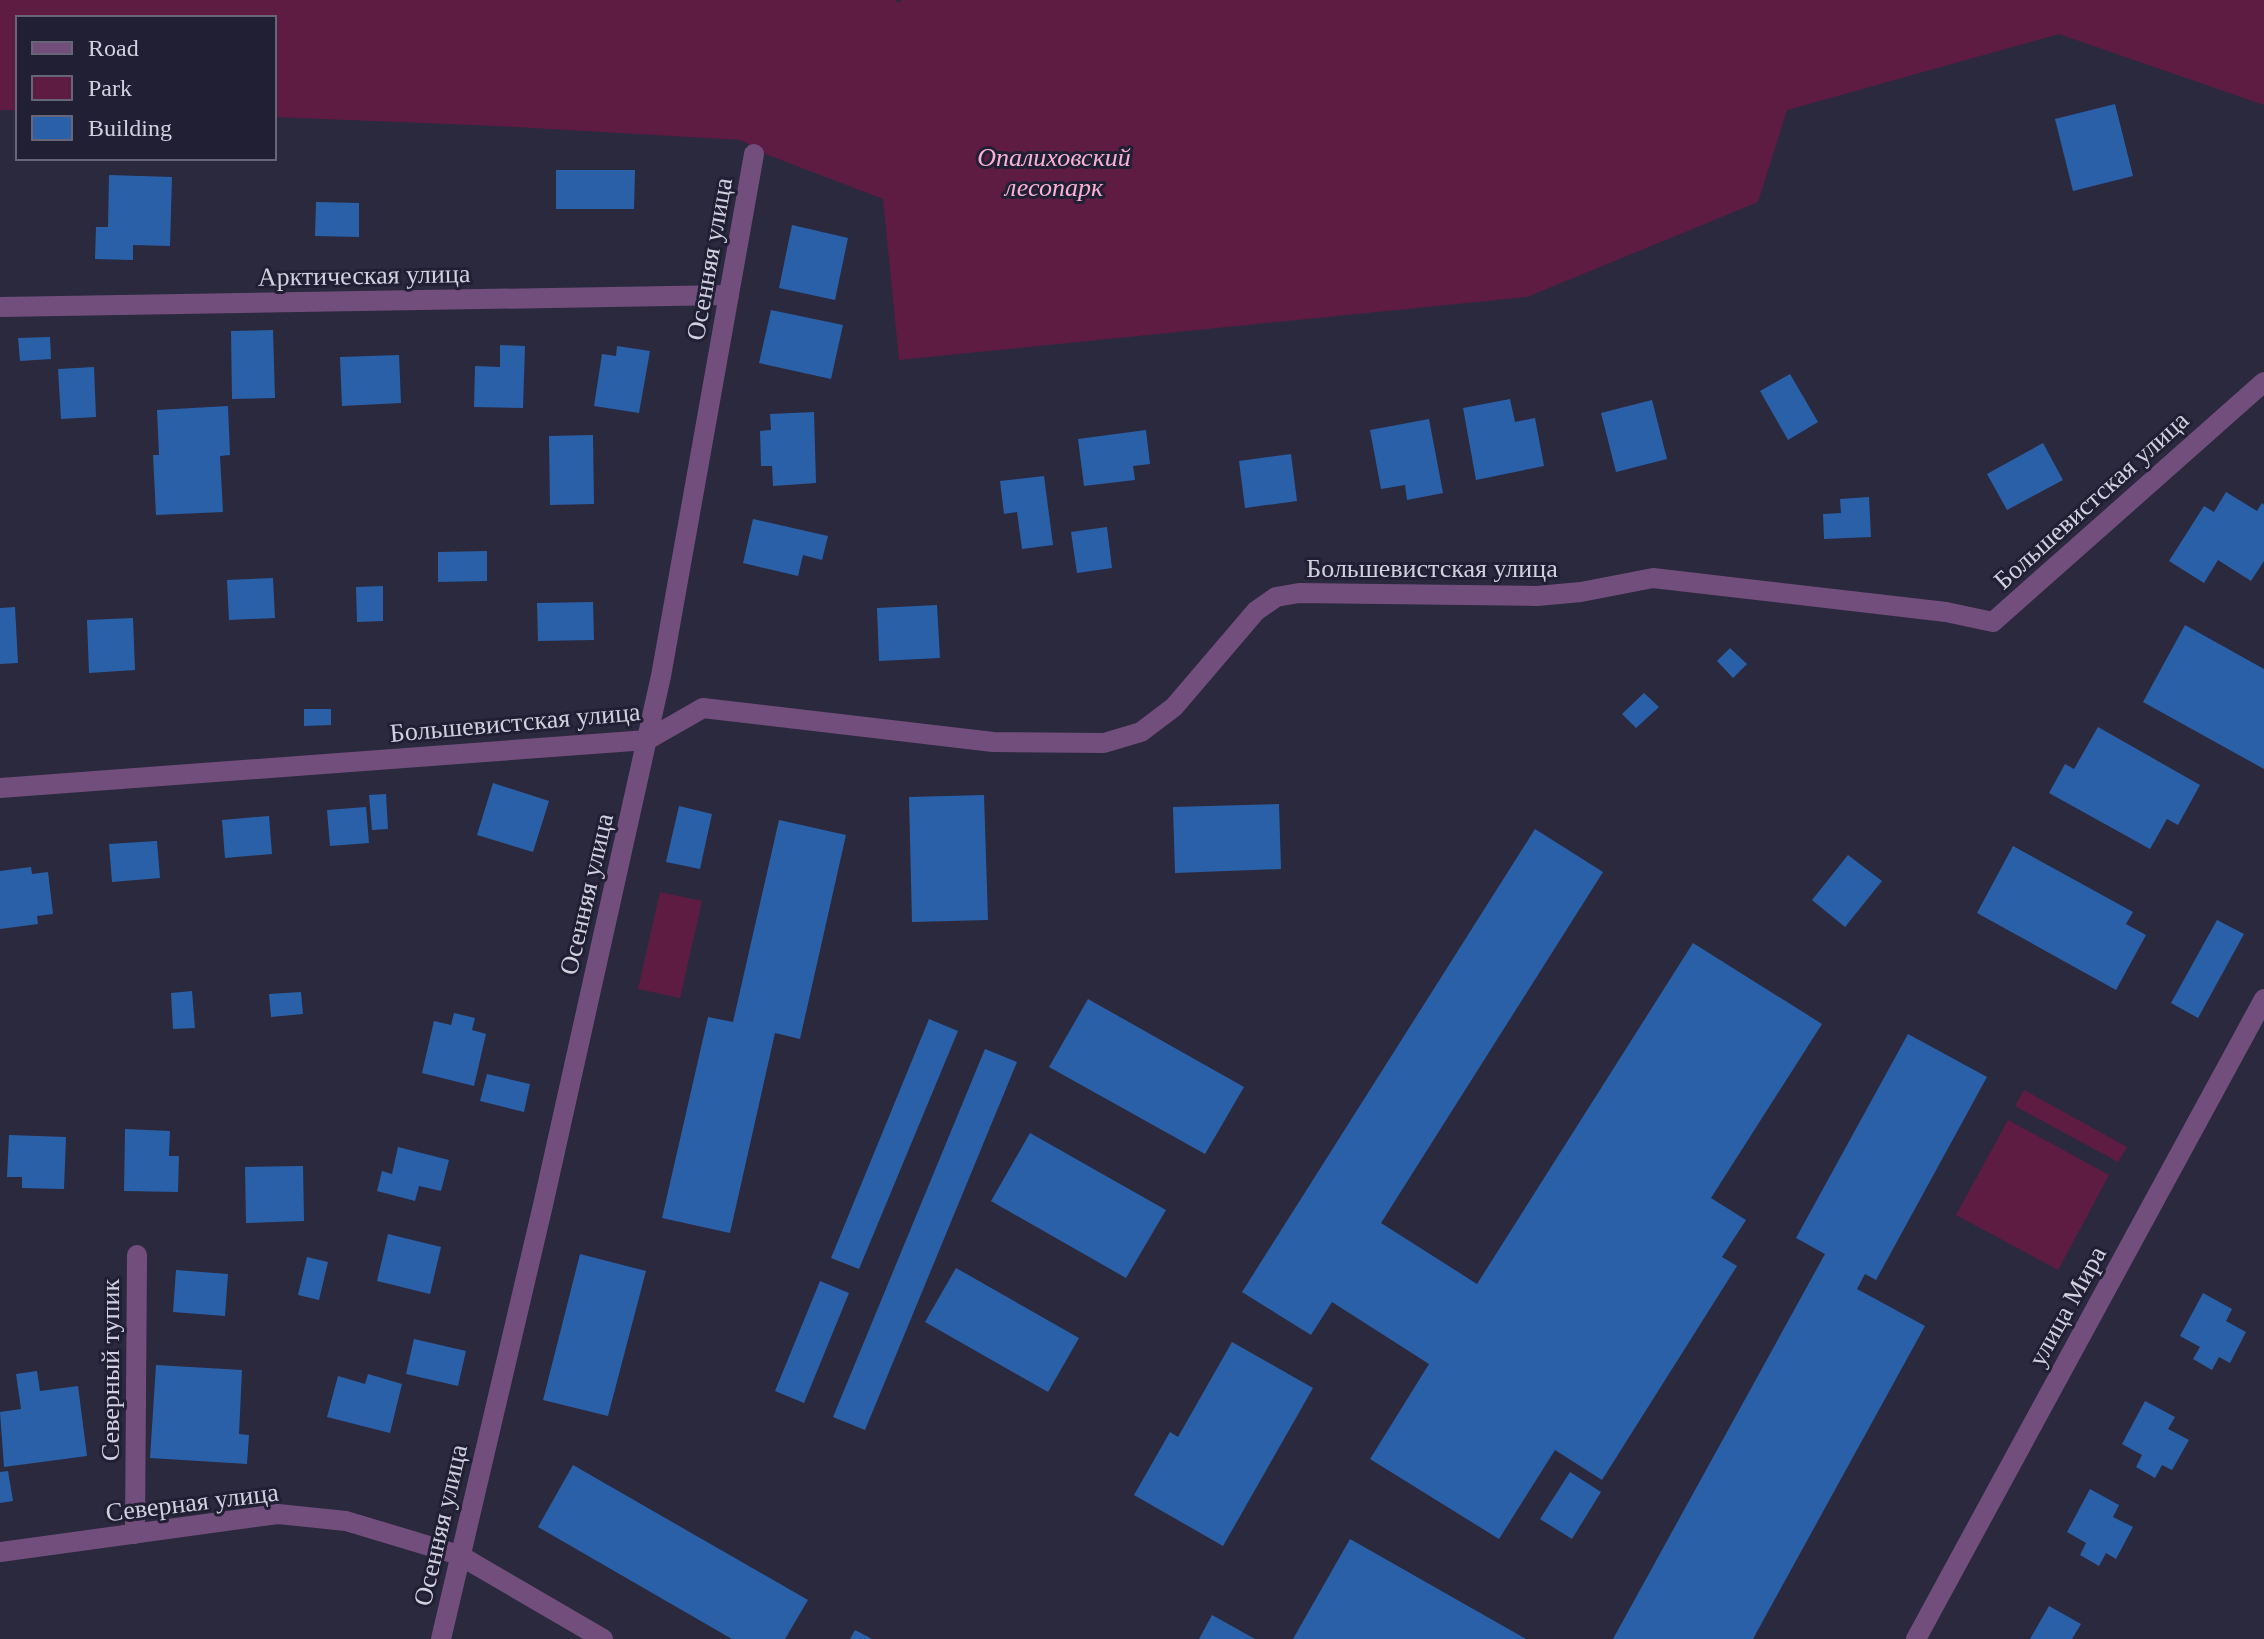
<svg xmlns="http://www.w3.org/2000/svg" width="2264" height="1639" font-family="Georgia,serif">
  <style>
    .green { fill: #5e1c42 }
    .building { fill: #2a60a8 }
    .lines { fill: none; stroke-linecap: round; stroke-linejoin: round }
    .minor { stroke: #724e7d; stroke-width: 20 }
    .labels { text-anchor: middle; stroke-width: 6; stroke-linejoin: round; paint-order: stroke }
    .park-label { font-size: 26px; font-style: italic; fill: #fab1d4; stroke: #211f33 }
    .street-label { font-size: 26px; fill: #d0d0de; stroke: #211f33 }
  </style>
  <rect width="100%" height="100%" fill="#2b293e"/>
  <g class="green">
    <path d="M0 0H895L899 3 902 0H2264V105L2059 34 1787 110 1758 202 1527 297 899 360 883 199 768 155 741 140 498 126 274 117V18H18V110H0Z"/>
    <path d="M660 892 702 901 680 998 638 989Z"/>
    <path d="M2024 1090 2127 1147 2118 1162 2015 1106Z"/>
    <path d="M2008 1120 2109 1175 2058 1270 1956 1215Z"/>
  </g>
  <g class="building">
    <path d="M2115 104 2133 176 2073 191 2055 119Z"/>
    <path d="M556 170H635L634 209H556Z"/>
    <path d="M109 175 172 177 170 246 133 245V260L95 259 96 227H108Z"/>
    <path d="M316 202 359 203V237L315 236Z"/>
    <path d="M792 225 848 238 835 300 779 288Z"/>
    <path d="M771 310 843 325 831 379 759 363Z"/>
    <path d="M273 330 275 398 232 399 231 331Z"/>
    <path d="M50 337 51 359 20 361 18 338Z"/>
    <path d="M500 345 525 346 523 408 474 407 475 366 500 367Z"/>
    <path d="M617 346 650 351 639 413 594 406 602 354 616 356Z"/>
    <path d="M399 355 401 403 342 406 340 357Z"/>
    <path d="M94 367 96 417 61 419 58 369Z"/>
    <path d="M1790 374 1818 422 1788 440 1760 391Z"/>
    <path d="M1510 399 1515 422 1535 418 1544 466 1476 480 1463 408Z"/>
    <path d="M1652 400 1667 459 1616 472 1601 413Z"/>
    <path d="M228 406 230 455 220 456 223 512 156 515 153 455H159L157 410Z"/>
    <path d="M814 412 816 483 773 486 772 466H761L760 431 771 430 770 414Z"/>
    <path d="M1429 419 1443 493 1407 500 1405 485 1381 489 1370 430Z"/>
    <path d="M1146 430 1150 464 1133 466 1135 480 1084 486 1078 439Z"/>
    <path d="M593 435 594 504 550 505 549 436Z"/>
    <path d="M2043 443 2063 480 2007 510 1987 474Z"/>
    <path d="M1291 454 1297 501 1245 508 1239 461Z"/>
    <path d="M1044 476 1053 545 1022 549 1017 512 1004 514 1000 481Z"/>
    <path d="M2226 492 2257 511 2262 503 2264 505V561L2251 581 2218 560 2204 583 2169 561 2204 506 2214 512Z"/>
    <path d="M1869 497 1871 537 1824 539 1823 514 1841 513 1840 499Z"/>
    <path d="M753 519 828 536 822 560 803 555 798 576 743 563Z"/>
    <path d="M1107 527 1112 568 1077 573 1071 532Z"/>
    <path d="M487 551V581L438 582V552Z"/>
    <path d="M273 578 275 618 229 620 227 580Z"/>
    <path d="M383 586V621L357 622 356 587Z"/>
    <path d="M593 602 594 640 538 641 537 603Z"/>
    <path d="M937 605 940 658 879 661 877 608Z"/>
    <path d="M15 607 18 663 0 664V608Z"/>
    <path d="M133 618 135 670 89 673 87 620Z"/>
    <path d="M2185 625 2264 669V769L2143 702Z"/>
    <path d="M1730 648 1747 664 1733 678 1717 661Z"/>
    <path d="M1644 693 1659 707 1636 728 1622 714Z"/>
    <path d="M304 709H331V725L304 726Z"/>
    <path d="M2098 727 2200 785 2178 825 2167 819 2150 849 2049 793 2065 764 2074 769Z"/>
    <path d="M493 783 549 801 533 852 477 835Z"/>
    <path d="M386 794 388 829 372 830 369 795Z"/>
    <path d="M984 795 988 920 912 922 909 797Z"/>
    <path d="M1279 804 1281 869 1175 873 1173 807Z"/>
    <path d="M679 806 712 814 700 869 666 862Z"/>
    <path d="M366 807 369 843 330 846 327 810Z"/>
    <path d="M269 816 272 854 225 858 222 820Z"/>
    <path d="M779 820 846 835 800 1039 775 1033 730 1233 662 1218 708 1017 733 1022Z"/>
    <path d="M1535 829 1603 872 1381 1223 1477 1284 1693 943 1822 1024 1711 1198 1746 1220 1722 1257 1737 1266 1602 1480 1555 1450 1499 1539 1370 1459 1429 1364 1332 1302 1311 1335 1242 1292Z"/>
    <path d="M157 841 160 878 112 882 109 844Z"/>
    <path d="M2013 846 2133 912 2126 924 2146 935 2116 990 1977 913Z"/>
    <path d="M1848 855 1882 881 1845 927 1812 900Z"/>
    <path d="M31 867 32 874 48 872 53 914 37 916 38 924 0 929V871Z"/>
    <path d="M2217 920 2244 934 2198 1018 2171 1003Z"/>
    <path d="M192 991 195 1028 173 1029 171 993Z"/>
    <path d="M301 992 303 1014 271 1017 269 994Z"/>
    <path d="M1088 999 1244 1087 1205 1154 1049 1067Z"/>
    <path d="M454 1013 475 1018 472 1030 486 1034 474 1086 422 1073 434 1021 451 1025Z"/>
    <path d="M929 1019 958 1031 859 1269 831 1258Z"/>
    <path d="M1908 1034 1987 1077 1876 1280 1865 1274 1857 1289 1925 1326 1753 1639H1613L1825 1254 1796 1238Z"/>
    <path d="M985 1049 1017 1062 865 1430 833 1417Z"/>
    <path d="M487 1074 530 1084 524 1112 480 1101Z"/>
    <path d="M125 1129 170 1131 169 1156H179L178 1192 124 1191Z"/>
    <path d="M1030 1133 1166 1210 1126 1278 991 1201Z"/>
    <path d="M9 1135 66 1137 64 1189 22 1188V1177H7Z"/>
    <path d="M398 1147 449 1160 441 1191 419 1186 415 1201 377 1191 382 1171 392 1174Z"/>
    <path d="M303 1166 304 1221 246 1223 245 1167Z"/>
    <path d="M388 1234 441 1247 430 1294 377 1281Z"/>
    <path d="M580 1254 646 1271 608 1416 543 1400Z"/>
    <path d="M307 1257 328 1262 319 1300 298 1295Z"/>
    <path d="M956 1268 1079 1338 1048 1392 925 1322Z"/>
    <path d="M176 1270 228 1274 225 1316 173 1312Z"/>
    <path d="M820 1281 849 1293 804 1403 775 1391Z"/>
    <path d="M2203 1293 2232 1309 2226 1321 2246 1332 2230 1363 2219 1357 2212 1370 2193 1359 2200 1347 2180 1336Z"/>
    <path d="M414 1339 466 1351 458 1386 406 1374Z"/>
    <path d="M1232 1342 1313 1388 1223 1546 1134 1495 1170 1432 1178 1437Z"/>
    <path d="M156 1365 242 1370 239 1434 249 1435 247 1464 150 1458Z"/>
    <path d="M37 1371 40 1391 78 1386 87 1456 4 1467 0 1412 21 1409 16 1374Z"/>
    <path d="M368 1374 402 1384 390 1433 327 1417 338 1376 365 1384Z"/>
    <path d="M2145 1401 2175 1417 2168 1429 2189 1440 2172 1470 2162 1465 2155 1478 2136 1467 2142 1455 2122 1444Z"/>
    <path d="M573 1465 808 1600 785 1639H732L538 1527Z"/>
    <path d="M8 1471 13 1501 0 1503V1472Z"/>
    <path d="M1570 1472 1601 1492 1572 1539 1540 1519Z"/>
    <path d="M2090 1489 2119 1505 2113 1517 2133 1527 2116 1559 2106 1553 2099 1566 2080 1555 2086 1543 2067 1532Z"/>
    <path d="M1350 1539 1526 1639H1293Z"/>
    <path d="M2049 1606 2081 1624 2072 1639H2030Z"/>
    <path d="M1212 1615 1255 1639H1199Z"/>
    <path d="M855 1630 872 1639H850Z"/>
  </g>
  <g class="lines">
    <g class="minor">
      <path d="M0 307 729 295"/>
      <path d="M0 788 647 740 703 708 993 742 1104 743 1141 732 1174 707 1256 611 1276 597 1299 593 1537 596 1581 592 1653 578 1946 612 1993 622 2264 382"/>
      <path d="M135 1534 137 1255"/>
      <path d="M0 1552 278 1514 346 1521 459 1555 603 1639"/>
      <path d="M441 1639 543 1205 661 676 754 154"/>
      <path d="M1916 1639 2264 999"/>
    </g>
  </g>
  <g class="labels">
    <g class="park-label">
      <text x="1054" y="166">Опалиховский<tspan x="1054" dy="30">лесопарк</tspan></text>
    </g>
    <g class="street-label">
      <text transform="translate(709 259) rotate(-80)" y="9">Осенняя улица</text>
      <text transform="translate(364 275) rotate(-1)" y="9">Арктическая улица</text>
      <text transform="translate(2091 500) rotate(-42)" y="9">Большевистская улица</text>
      <text x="1432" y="577">Большевистская улица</text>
      <text transform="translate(515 722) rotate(-5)" y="9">Большевистская улица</text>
      <text transform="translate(586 894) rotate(-77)" y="9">Осенняя улица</text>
      <text transform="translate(2067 1306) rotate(-61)" y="9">улица Мира</text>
      <text transform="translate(110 1370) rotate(-90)" y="9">Северный тупик</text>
      <text transform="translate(192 1502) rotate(-7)" y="9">Северная улица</text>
      <text transform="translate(440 1525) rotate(-77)" y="9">Осенняя улица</text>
    </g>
  </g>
  <rect x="16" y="16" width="260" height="144" fill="#211f33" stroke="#676677" stroke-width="2"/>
  <rect x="32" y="42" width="40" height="12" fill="#724e7d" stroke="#676677" stroke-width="2"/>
  <text x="88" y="56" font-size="24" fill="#d0d0de">Road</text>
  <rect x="32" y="76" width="40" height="24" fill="#5e1c42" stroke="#676677" stroke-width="2"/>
  <text x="88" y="96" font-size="24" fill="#d0d0de">Park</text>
  <rect x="32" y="116" width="40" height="24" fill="#2a60a8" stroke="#676677" stroke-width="2"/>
  <text x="88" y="136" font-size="24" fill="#d0d0de">Building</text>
</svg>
